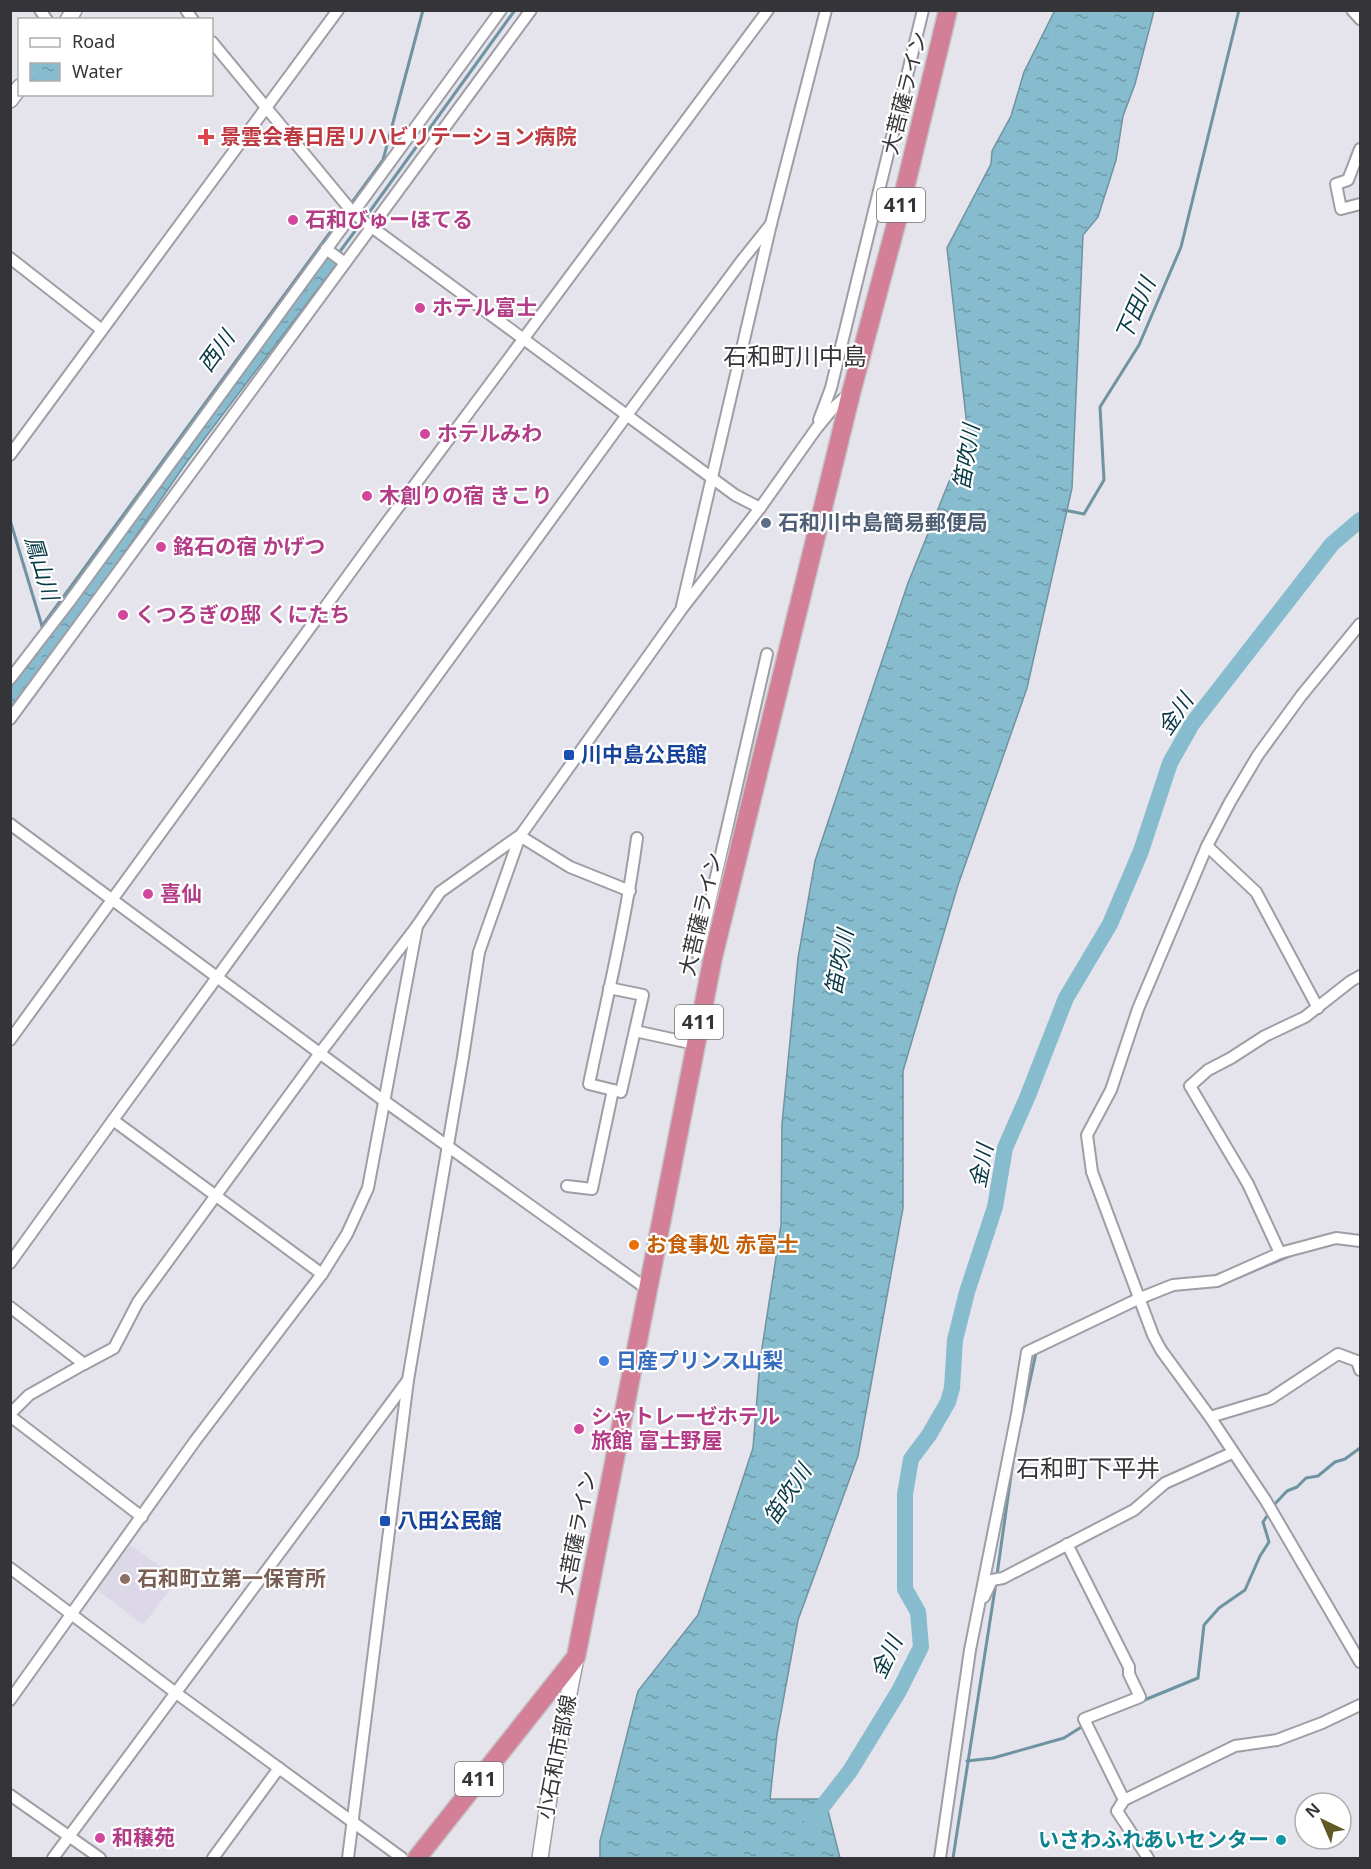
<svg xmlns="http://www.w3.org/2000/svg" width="1371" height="1869" font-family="'Noto Sans','Noto Sans JP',sans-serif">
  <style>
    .built { fill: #ddd8e8 }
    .water { fill: url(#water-ripples); stroke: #6e93a1; stroke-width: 1.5 }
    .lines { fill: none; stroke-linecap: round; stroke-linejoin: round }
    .stream { stroke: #6e93a1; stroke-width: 3 }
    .river { stroke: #87bcce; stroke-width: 16 }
    .minor-casing { stroke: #9f9da5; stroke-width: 14 }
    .secondary-casing { stroke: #9f9da5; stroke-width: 18 }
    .trunk-casing { stroke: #c2c2c3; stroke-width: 21 }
    .minor { stroke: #fff; stroke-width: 10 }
    .secondary { stroke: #fff; stroke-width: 15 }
    .trunk { stroke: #d47f98; stroke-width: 18 }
    .health-dot { fill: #e0444e; stroke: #fff; stroke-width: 2 }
    .hotel-dot { fill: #d1479c; stroke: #fff; stroke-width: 2 }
    .service-dot { fill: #5c6f8a; stroke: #fff; stroke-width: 2 }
    .transit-dot { fill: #1a4fb4; stroke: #fff; stroke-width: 2 }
    .food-dot { fill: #e8710a; stroke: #fff; stroke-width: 2 }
    .shop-dot { fill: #3f7fe0; stroke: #fff; stroke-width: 2 }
    .education-dot { fill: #8d6e63; stroke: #fff; stroke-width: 2 }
    .culture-dot { fill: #0f9aa8; stroke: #fff; stroke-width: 2 }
    .labels { text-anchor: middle; stroke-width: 4.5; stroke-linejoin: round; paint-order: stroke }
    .shield { fill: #fff; stroke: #727174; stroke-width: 1.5 }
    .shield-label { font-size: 20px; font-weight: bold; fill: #353438 }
    .street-label { font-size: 21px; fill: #353438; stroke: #fff }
    .health-label { font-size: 21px; font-weight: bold; fill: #be3a42; stroke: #fff; text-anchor: start }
    .hotel-label { font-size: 21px; font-weight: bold; fill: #b23c85; stroke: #fff; text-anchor: start }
    .service-label { font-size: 21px; font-weight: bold; fill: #4e5e75; stroke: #fff; text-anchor: start }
    .transit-label { font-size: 21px; font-weight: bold; fill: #164399; stroke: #fff; text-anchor: start }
    .food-label { font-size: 21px; font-weight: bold; fill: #c56008; stroke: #fff; text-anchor: start }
    .shop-label { font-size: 21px; font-weight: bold; fill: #366cbe; stroke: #fff; text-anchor: start }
    .education-label { font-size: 21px; font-weight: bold; fill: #785e54; stroke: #fff; text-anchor: start }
    .culture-label { font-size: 21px; font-weight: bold; fill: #0d838f; stroke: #fff; text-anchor: end }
    .water-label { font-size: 22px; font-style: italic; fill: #063846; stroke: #fff }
    .quarter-label { font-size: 24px; fill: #353438; stroke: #fff }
  </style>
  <defs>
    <pattern id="water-ripples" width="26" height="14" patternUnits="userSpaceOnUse" patternTransform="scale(1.5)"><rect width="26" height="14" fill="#87bcce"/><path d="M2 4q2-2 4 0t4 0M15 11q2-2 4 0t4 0" fill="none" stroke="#6f9aa8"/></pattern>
  </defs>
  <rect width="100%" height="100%" fill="#e5e3eb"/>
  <path class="built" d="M130 1545 178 1579 143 1625 96 1589Z"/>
  <g class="water">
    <path d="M1055 10 1154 11 1135 84 1123 116 1116 160 1098 217 1083 235 1072 488 1027 688 958 885 903 1071V1208L858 1456 798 1620 777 1734 770 1799H825L840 1858H600V1841L638 1691 698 1615 753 1448 760 1361 781 1225 782 1124 798 958 815 861 908 583 968 435 947 248 991 164 992 151 1011 116 1024 72Z"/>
    <path d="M328 254 339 261 186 463 78 620 11 709 10 688Z"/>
  </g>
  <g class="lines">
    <g class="stream">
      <path d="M365 218 515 10"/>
      <path d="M338 254 361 223"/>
      <path d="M1064 510 1084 514 1104 480 1100 407 1139 345 1181 247 1239 10"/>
      <path d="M10 520 42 626"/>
      <path d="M42 626 383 160 423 10"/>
      <path d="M1239 1277 1294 1254"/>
      <path d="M1272 1507 1287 1491 1297 1487 1306 1478 1318 1476 1335 1462 1345 1459 1360 1448"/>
      <path d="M1142 1701 1198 1678 1204 1625 1219 1608 1245 1590 1260 1556 1269 1542 1263 1522 1269 1513"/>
      <path d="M967 1761 993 1758 1064 1738 1083 1726"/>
      <path d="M953 1858 995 1589 1014 1454 1036 1353 1038 1352"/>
    </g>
    <path class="river" d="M812 1820 850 1771 899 1691 921 1647 918 1612 905 1589V1494L911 1459 929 1435 948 1402 952 1388 955 1340 967 1292 995 1207 1005 1148 1027 1098 1066 998 1110 924 1141 851 1170 763 1192 724 1332 544 1360 520"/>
    <defs>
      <g id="minor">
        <path d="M40 10 47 20"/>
        <path d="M186 10 193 20"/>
        <path d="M1352 10 1360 19"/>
        <path d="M212 42 354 214 735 495 760 508"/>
        <path d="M1360 149 1348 180 1336 184 1341 209 1360 204"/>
        <path d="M326 249 345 263"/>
        <path d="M10 258 102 330"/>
        <path d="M819 420 831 388 923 10"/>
        <path d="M10 455 338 10"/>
        <path d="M682 606 771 224 826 10"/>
        <path d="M1360 624 1301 696 1258 755 1230 802 1207 846 1138 1009 1111 1090 1087 1135 1092 1172 1153 1335 1161 1350 1210 1417 1266 1501 1360 1662"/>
        <path d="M10 679 70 601 501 10"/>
        <path d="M10 719 531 10"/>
        <path d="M10 824 383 1100 647 1289"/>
        <path d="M520 836 570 867 630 891"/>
        <path d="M1207 846 1256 892 1318 1008"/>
        <path d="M698 955 767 654"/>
        <path d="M609 988 643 995 621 1092 589 1084C606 1002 626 921 637 838"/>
        <path d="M635 1031 695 1044"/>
        <path d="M10 1040 379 533 768 10"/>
        <path d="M113 1120 322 1274"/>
        <path d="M567 1186 592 1189 613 1090"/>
        <path d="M1280 1253 1248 1184 1190 1086 1208 1070 1231 1058 1265 1036 1305 1017 1351 981 1360 976"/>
        <path d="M10 1263 113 1120 627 415 743 259 771 224"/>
        <path d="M10 1307 84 1364 114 1348 138 1302 320 1053 417 926 440 892 519 836"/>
        <path d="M10 1414 29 1395 84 1364"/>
        <path d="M10 1416 142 1517"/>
        <path d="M1210 1417 1270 1399 1338 1354 1357 1361 1360 1370"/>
        <path d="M1067 1544 1129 1667V1674L1140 1697 1084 1719 1124 1800"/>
        <path d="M10 1568 176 1693 402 1858"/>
        <path d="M984 1597 992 1580 1003 1578 1134 1510 1165 1483 1232 1453"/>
        <path d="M10 1700 195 1441 322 1274 347 1234 368 1188 417 926"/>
        <path d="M10 1795 100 1858"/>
        <path d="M53 1858 408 1380"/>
        <path d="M213 1858 279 1768"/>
        <path d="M348 1858 408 1380 463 1057 479 952 520 836 681 610 760 508 816 429 834 407 850 393"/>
        <path d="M940 1858 970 1650 1017 1414 1027 1352 1138 1299 1173 1285 1217 1281 1280 1253 1336 1238 1360 1241"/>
        <path d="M1148 1858 1117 1811 1124 1800 1235 1746 1277 1740 1322 1723 1360 1705"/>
      </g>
      <g id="secondary">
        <path d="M68 20 74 10"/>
        <path d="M10 100 20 87"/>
        <path d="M540 1858 552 1778 576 1658"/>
      </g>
      <path id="trunk" d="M417 1858 576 1657 713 957 851 393 899 213 948 10"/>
    </defs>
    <use href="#minor" class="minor-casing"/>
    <use href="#secondary" class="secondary-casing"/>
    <use href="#trunk" class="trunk-casing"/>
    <use href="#minor" class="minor"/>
    <use href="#secondary" class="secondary"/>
    <use href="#trunk" class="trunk"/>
  </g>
  <path class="health-dot" d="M203 128h6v6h6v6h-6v6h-6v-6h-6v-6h6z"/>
  <g class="hotel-dot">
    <circle cx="293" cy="220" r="6"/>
    <circle cx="420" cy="308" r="6"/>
    <circle cx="425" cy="434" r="6"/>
    <circle cx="367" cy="496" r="6"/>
    <circle cx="161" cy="547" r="6"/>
    <circle cx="123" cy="615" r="6"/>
    <circle cx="148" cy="894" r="6"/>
    <circle cx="579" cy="1429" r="6"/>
    <circle cx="100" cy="1838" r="6"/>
  </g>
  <circle class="service-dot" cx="766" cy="523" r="6"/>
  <g class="transit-dot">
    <rect x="563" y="749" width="12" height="12" rx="3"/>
    <rect x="379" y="1515" width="12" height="12" rx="3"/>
  </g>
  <circle class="food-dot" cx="634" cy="1245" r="6"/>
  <circle class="shop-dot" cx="604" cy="1361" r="6"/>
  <circle class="education-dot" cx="125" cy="1579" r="6"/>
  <circle class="culture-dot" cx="1281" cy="1840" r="6"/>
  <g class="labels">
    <g class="shield">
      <rect x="877" y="188" width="48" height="34" rx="4.5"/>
      <rect x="675" y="1005" width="48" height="34" rx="4.5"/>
      <rect x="455" y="1762" width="48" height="34" rx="4.5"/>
    </g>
    <g class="shield-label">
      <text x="901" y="212">411</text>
      <text x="699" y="1029">411</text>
      <text x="479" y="1786">411</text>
    </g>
    <g class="street-label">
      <text transform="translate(905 93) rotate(-76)" y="7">大菩薩ライン</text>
      <text transform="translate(701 914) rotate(-77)" y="7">大菩薩ライン</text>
      <text transform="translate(577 1533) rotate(-79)" y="7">大菩薩ライン</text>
      <text transform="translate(557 1757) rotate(-79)" y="7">小石和市部線</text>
    </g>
    <g class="health-label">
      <text x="220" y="144">景雲会春日居リハビリテーション病院</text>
    </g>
    <g class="hotel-label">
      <text x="305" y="227">石和びゅーほてる</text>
      <text x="432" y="315">ホテル富士</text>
      <text x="437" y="441">ホテルみわ</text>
      <text x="379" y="503">木創りの宿 きこり</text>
      <text x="173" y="554">銘石の宿 かげつ</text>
      <text x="135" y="622">くつろぎの邸 くにたち</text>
      <text x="160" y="901">喜仙</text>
      <text x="591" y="1424">シャトレーゼホテル<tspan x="591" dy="24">旅館 富士野屋</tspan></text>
      <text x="112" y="1845">和穣苑</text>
    </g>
    <g class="service-label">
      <text x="778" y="530">石和川中島簡易郵便局</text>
    </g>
    <g class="transit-label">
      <text x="581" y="762">川中島公民館</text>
      <text x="397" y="1528">八田公民館</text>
    </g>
    <g class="food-label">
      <text x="646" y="1252">お食事処 赤富士</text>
    </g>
    <g class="shop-label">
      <text x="616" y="1368">日産プリンス山梨</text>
    </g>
    <g class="education-label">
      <text x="137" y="1586">石和町立第一保育所</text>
    </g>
    <g class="culture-label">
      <text x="1269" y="1847">いさわふれあいセンター</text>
    </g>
    <g class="water-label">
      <text transform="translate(1135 309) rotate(-66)" y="8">下田川</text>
      <text transform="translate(216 351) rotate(-54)" y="8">西川</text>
      <text transform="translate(966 457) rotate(-81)" y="8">笛吹川</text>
      <text transform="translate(42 568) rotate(73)" y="8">鳳山川</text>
      <text transform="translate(1175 714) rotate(-56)" y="8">金川</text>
      <text transform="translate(839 962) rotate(-79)" y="8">笛吹川</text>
      <text transform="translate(981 1166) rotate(-79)" y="8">金川</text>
      <text transform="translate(787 1494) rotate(-56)" y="8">笛吹川</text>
      <text transform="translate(886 1657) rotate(-65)" y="8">金川</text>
    </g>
    <g class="quarter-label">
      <text x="795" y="365">石和町川中島</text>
      <text x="1088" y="1477">石和町下平井</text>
    </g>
  </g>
  <rect width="1371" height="1869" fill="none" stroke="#353438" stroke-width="24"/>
  <rect x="18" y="18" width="195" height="78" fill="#ffffff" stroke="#aeaeaf" stroke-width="1.5"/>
  <rect x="30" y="38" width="30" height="9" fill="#ffffff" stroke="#aeaeaf" stroke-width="1.5"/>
  <text x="72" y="48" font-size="18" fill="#353438">Road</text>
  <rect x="30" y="63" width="30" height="18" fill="url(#water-ripples)" stroke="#aeaeaf" stroke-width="1.5"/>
  <text x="72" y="78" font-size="18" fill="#353438">Water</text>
  <g transform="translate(1323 1821) rotate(316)"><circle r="28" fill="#ffffff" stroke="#aeaeaf" stroke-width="1.5"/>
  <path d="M0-4.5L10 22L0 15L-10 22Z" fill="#605925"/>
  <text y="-9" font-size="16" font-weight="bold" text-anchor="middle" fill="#353438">N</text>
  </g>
</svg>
